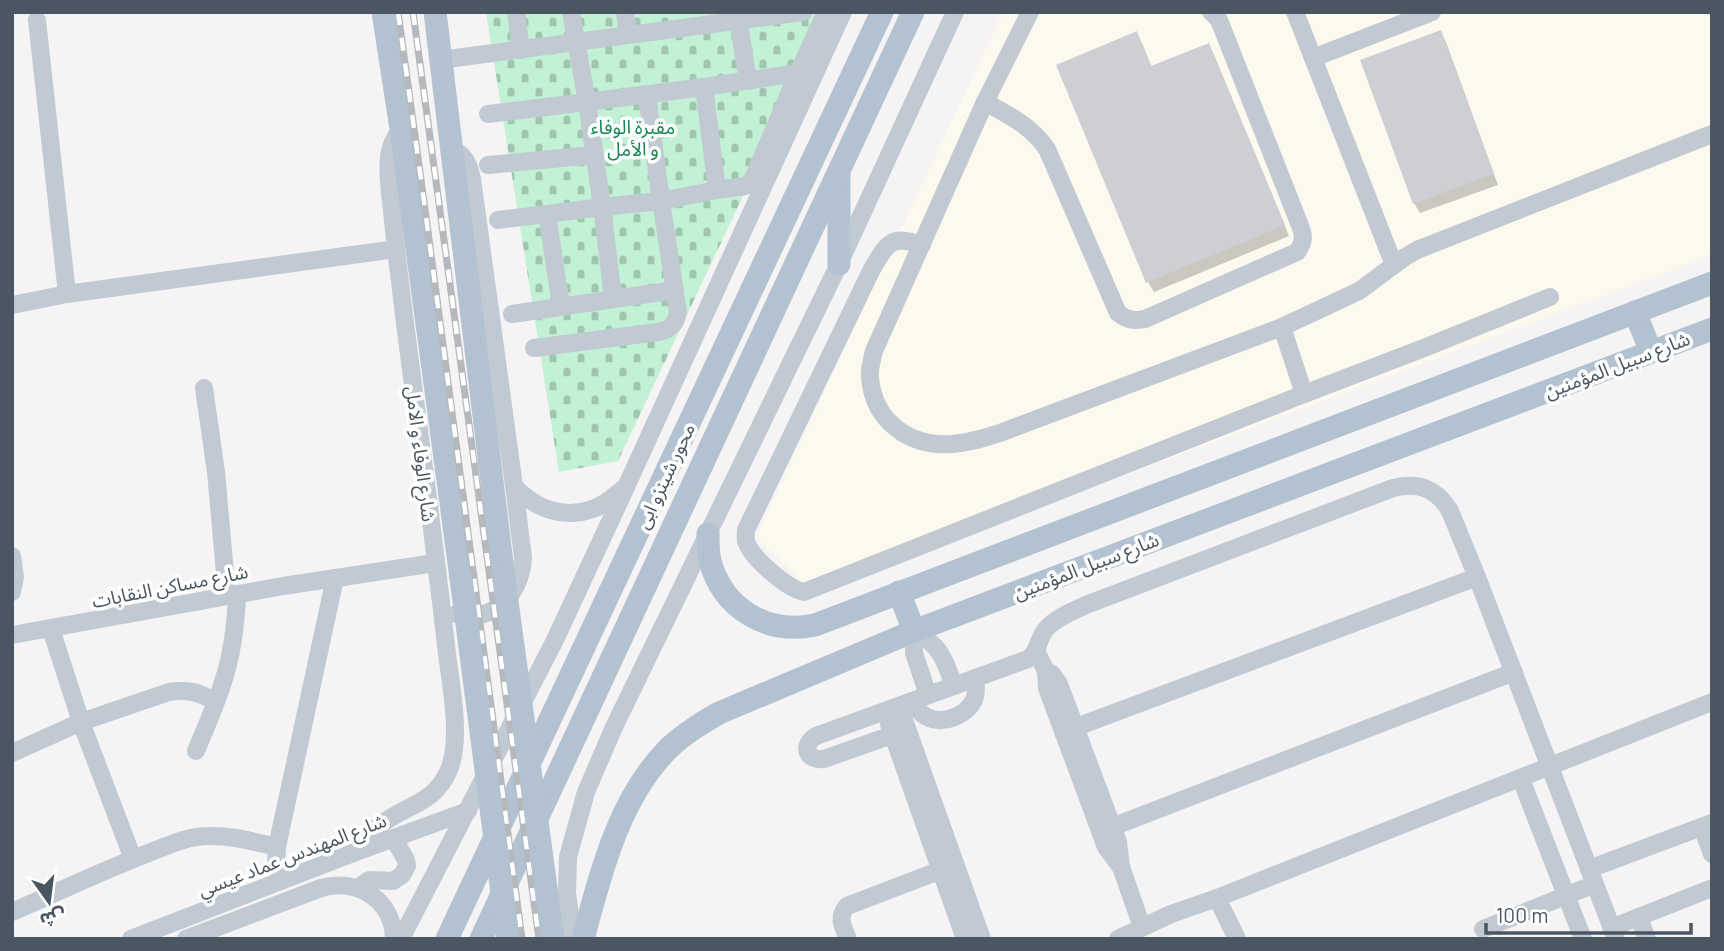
<svg xmlns="http://www.w3.org/2000/svg" width="1724" height="951" font-family="Barlow,'Noto Sans Arabic',sans-serif">
  <style>
    .commercial { fill: #fdf9ef }
    .cemetery { fill: url(#cemetery-stones) }
    .shadow { fill: #0003 }
    .building { fill: #cdcfd5 }
    .lines { fill: none; stroke-linecap: round; stroke-linejoin: round }
    .minor { stroke: #c1cad2; stroke-width: 18 }
    .major { stroke: #b3c2d1; stroke-width: 23 }
    .rail-casing { stroke: #b5b8bd; stroke-width: 7 }
    .rail { stroke: #fff; stroke-width: 4.5; stroke-dasharray: 13; stroke-linecap: butt }
    .major-bridge { stroke: #b3c2d1; stroke-width: 23 }
    .labels { text-anchor: middle; stroke-width: 7; stroke-linejoin: round; paint-order: stroke }
    .park-label { font-size: 19px; fill: #17864f; stroke: #fff }
    .street-label { font-size: 19px; fill: #4a5661; stroke: #fff }
  </style>
  <defs>
    <pattern id="cemetery-stones" width="16" height="16" patternUnits="userSpaceOnUse" patternTransform="scale(1.75)"><rect width="16" height="16" fill="#c3f1d5"/><path d="M2 7V4a2 2 0 0 1 4 0v3zM10 15v-3a2 2 0 0 1 4 0v3z" fill="#a0c6b0"/></pattern>
  </defs>
  <rect width="100%" height="100%" fill="#f5f3f3"/>
  <path class="commercial" d="M1003 12H1712V255L814 592 756 537Z"/>
  <path class="cemetery" d="M486 12H830L618 461 559 472Z"/>
  <g class="shadow">
    <path d="M1440 32 1446 42 1498 185 1420 213 1414 203Z"/>
    <path d="M1142 43 1152 68 1214 55 1289 236 1154 292 1148 282Z"/>
  </g>
  <g class="building">
    <path d="M1441 30 1494 174 1413 204 1360 60Z"/>
    <path d="M1137 31 1151 66 1209 43 1285 225 1146 283 1056 65Z"/>
  </g>
  <g class="lines">
    <g class="minor">
      <path d="M516 12 521 50"/>
      <path d="M625 12 628 35"/>
      <path d="M737 12 748 81"/>
      <path d="M1030 12 985 102 874 351C872 360 869 369 870 378 874 422 910 447 952 444 969 443 984 438 1000 433L1282 327 1359 291 1405 257 1417 250 1712 134"/>
      <path d="M1295 12 1394 265"/>
      <path d="M37 20 67 294"/>
      <path d="M1313 58 1432 12"/>
      <path d="M440 60 803 12"/>
      <path d="M985 102C1010 116 1030 125 1047 149L1118 313C1127 320 1134 321 1145 319L1297 252C1305 241 1304 235 1299 223L1219 20 1211 12"/>
      <path d="M488 114 587 102 571 12"/>
      <path d="M451 148C465 155 469 164 472 179L514 486C535 509 564 520 595 508 605 504 614 496 623 489"/>
      <path d="M488 165 594 155"/>
      <path d="M717 190 745 186 752 181 798 73"/>
      <path d="M547 214 561 306"/>
      <path d="M498 220 602 207 587 102 704 87"/>
      <path d="M922 245C889 234 887 244 871 271L746 530C746 533 745 539 746 541 751 558 788 589 804 592L1304 394 1282 327"/>
      <path d="M613 298 602 207 661 201 647 95"/>
      <path d="M12 305 67 294 396 249"/>
      <path d="M512 314 675 290"/>
      <path d="M534 348 658 332C670 330 676 324 678 312L661 201 717 190 704 87 798 73 826 12"/>
      <path d="M204 388 216 472 227 596"/>
      <path d="M1304 394 1424 348 1550 297"/>
      <path d="M12 556 15 577 12 592"/>
      <path d="M456 614C494 624 521 594 523 558L514 486"/>
      <path d="M51 629 81 722 133 859"/>
      <path d="M12 635 283 586 435 563"/>
      <path d="M1036 651 1046 671 1052 674 1059 684 1118 842 1121 867 1142 927"/>
      <path d="M1046 671 1047 688 1106 847 1121 867"/>
      <path d="M928 695 914 653V631C941 646 944 658 954 686"/>
      <path d="M912 701C916 708 920 714 927 717 943 725 966 716 974 700 977 693 976 685 975 678"/>
      <path d="M899 706 982 939"/>
      <path d="M889 724 965 939"/>
      <path d="M1063 732 1477 577"/>
      <path d="M892 735 824 759C806 761 801 745 816 736L1028 659C1040 650 1037 640 1046 629 1055 618 1073 611 1086 605L1393 488C1419 482 1436 488 1450 511L1477 577 1616 939"/>
      <path d="M196 751C205 729 215 707 222 685 232 656 236 625 237 594"/>
      <path d="M12 753 81 722 169 692C187 689 200 692 215 702"/>
      <path d="M1521 779 1583 939"/>
      <path d="M1112 827 1514 672"/>
      <path d="M1702 827 1712 854"/>
      <path d="M353 853C362 842 371 831 383 823 407 805 434 803 448 772 463 740 450 682 446 646 434 536 418 426 404 315 400 280 395 245 392 210 390 193 387 175 389 157 390 146 395 137 401 129"/>
      <path d="M1589 869 1712 823"/>
      <path d="M280 881 276 864 277 847 335 578"/>
      <path d="M358 888 369 880 393 881 402 875 407 866 406 860 394 839"/>
      <path d="M1217 898 1237 939"/>
      <path d="M12 912C58 892 104 870 151 852 169 845 188 836 208 836 231 835 254 842 277 847"/>
      <path d="M1639 917 1647 939"/>
      <path d="M1611 928 1712 888"/>
      <path d="M1483 929 1595 884"/>
      <path d="M131 939 353 853 468 811"/>
      <path d="M186 939 321 888C357 878 393 899 394 939"/>
      <path d="M401 939 555 640 626 487 843 12"/>
      <path d="M573 939 567 893 568 857 586 792 614 727 839 264 955 12"/>
      <path d="M848 939C843 927 837 917 847 906L949 867"/>
      <path d="M1118 939 1171 914 1217 898 1712 702"/>
    </g>
    <g class="major">
      <path d="M383 12 401 129 461 578"/>
      <path d="M435 12 503 572"/>
      <path d="M839 264V176"/>
      <path d="M1635 312 1651 352"/>
      <path d="M708 534C708 543 708 553 710 561 723 609 767 635 815 625L1712 283"/>
      <path d="M899 592 914 631"/>
      <path d="M447 939 882 12"/>
      <path d="M481 939 913 12"/>
      <path d="M583 939C601 872 619 797 670 747 685 733 702 723 719 713L914 631 1712 329"/>
    </g>
    <defs>
      <g id="rail">
        <path d="M398 12 423 194 522 939"/>
        <path d="M413 12 539 939"/>
      </g>
    </defs>
    <use href="#rail" class="rail-casing"/>
    <use href="#rail" class="rail"/>
    <g class="major-bridge">
      <path d="M503 572 553 939"/>
      <path d="M461 578 508 939"/>
    </g>
  </g>
  <g class="labels">
    <g class="park-label">
      <text x="633" y="134">مقبرة الوفاء<tspan x="633" dy="22">و الأمل</tspan></text>
    </g>
    <g class="street-label">
      <text transform="translate(1617 365) rotate(-21)" y="7">شارع سبيل المؤمنين</text>
      <text transform="translate(421 454) rotate(83)" y="7">شارع الوفاء و الامل</text>
      <text transform="translate(665 476) rotate(-65)" y="7">محور شينزو ابى</text>
      <text transform="translate(1086 566) rotate(-21)" y="7">شارع سبيل المؤمنين</text>
      <text transform="translate(170 586) rotate(-11)" y="7">شارع مساكن النقابات</text>
      <text transform="translate(292 855) rotate(-21)" y="7">شارع المهندس عماد عيسي</text>
    </g>
  </g>
  <rect width="1724" height="951" fill="none" stroke="#4a5661" stroke-width="28"/>
  <g transform="translate(49 902) rotate(166)" stroke="#ffffff" stroke-width="5" paint-order="stroke">
  <path d="M0-5L12 26L0 18L-12 26Z" fill="#4a5661"/>
  <text y="-10" font-size="19" font-weight="bold" text-anchor="middle" fill="#4a5661">ش</text>
  </g>
  <path d="M1486 923v10h205v-10" fill="none" stroke="#4a5661" stroke-width="3.5"/>
  <text x="1496" y="923" font-size="21" fill="#4a5661" stroke="#ffffff" stroke-width="5" paint-order="stroke">100 m</text>
</svg>
